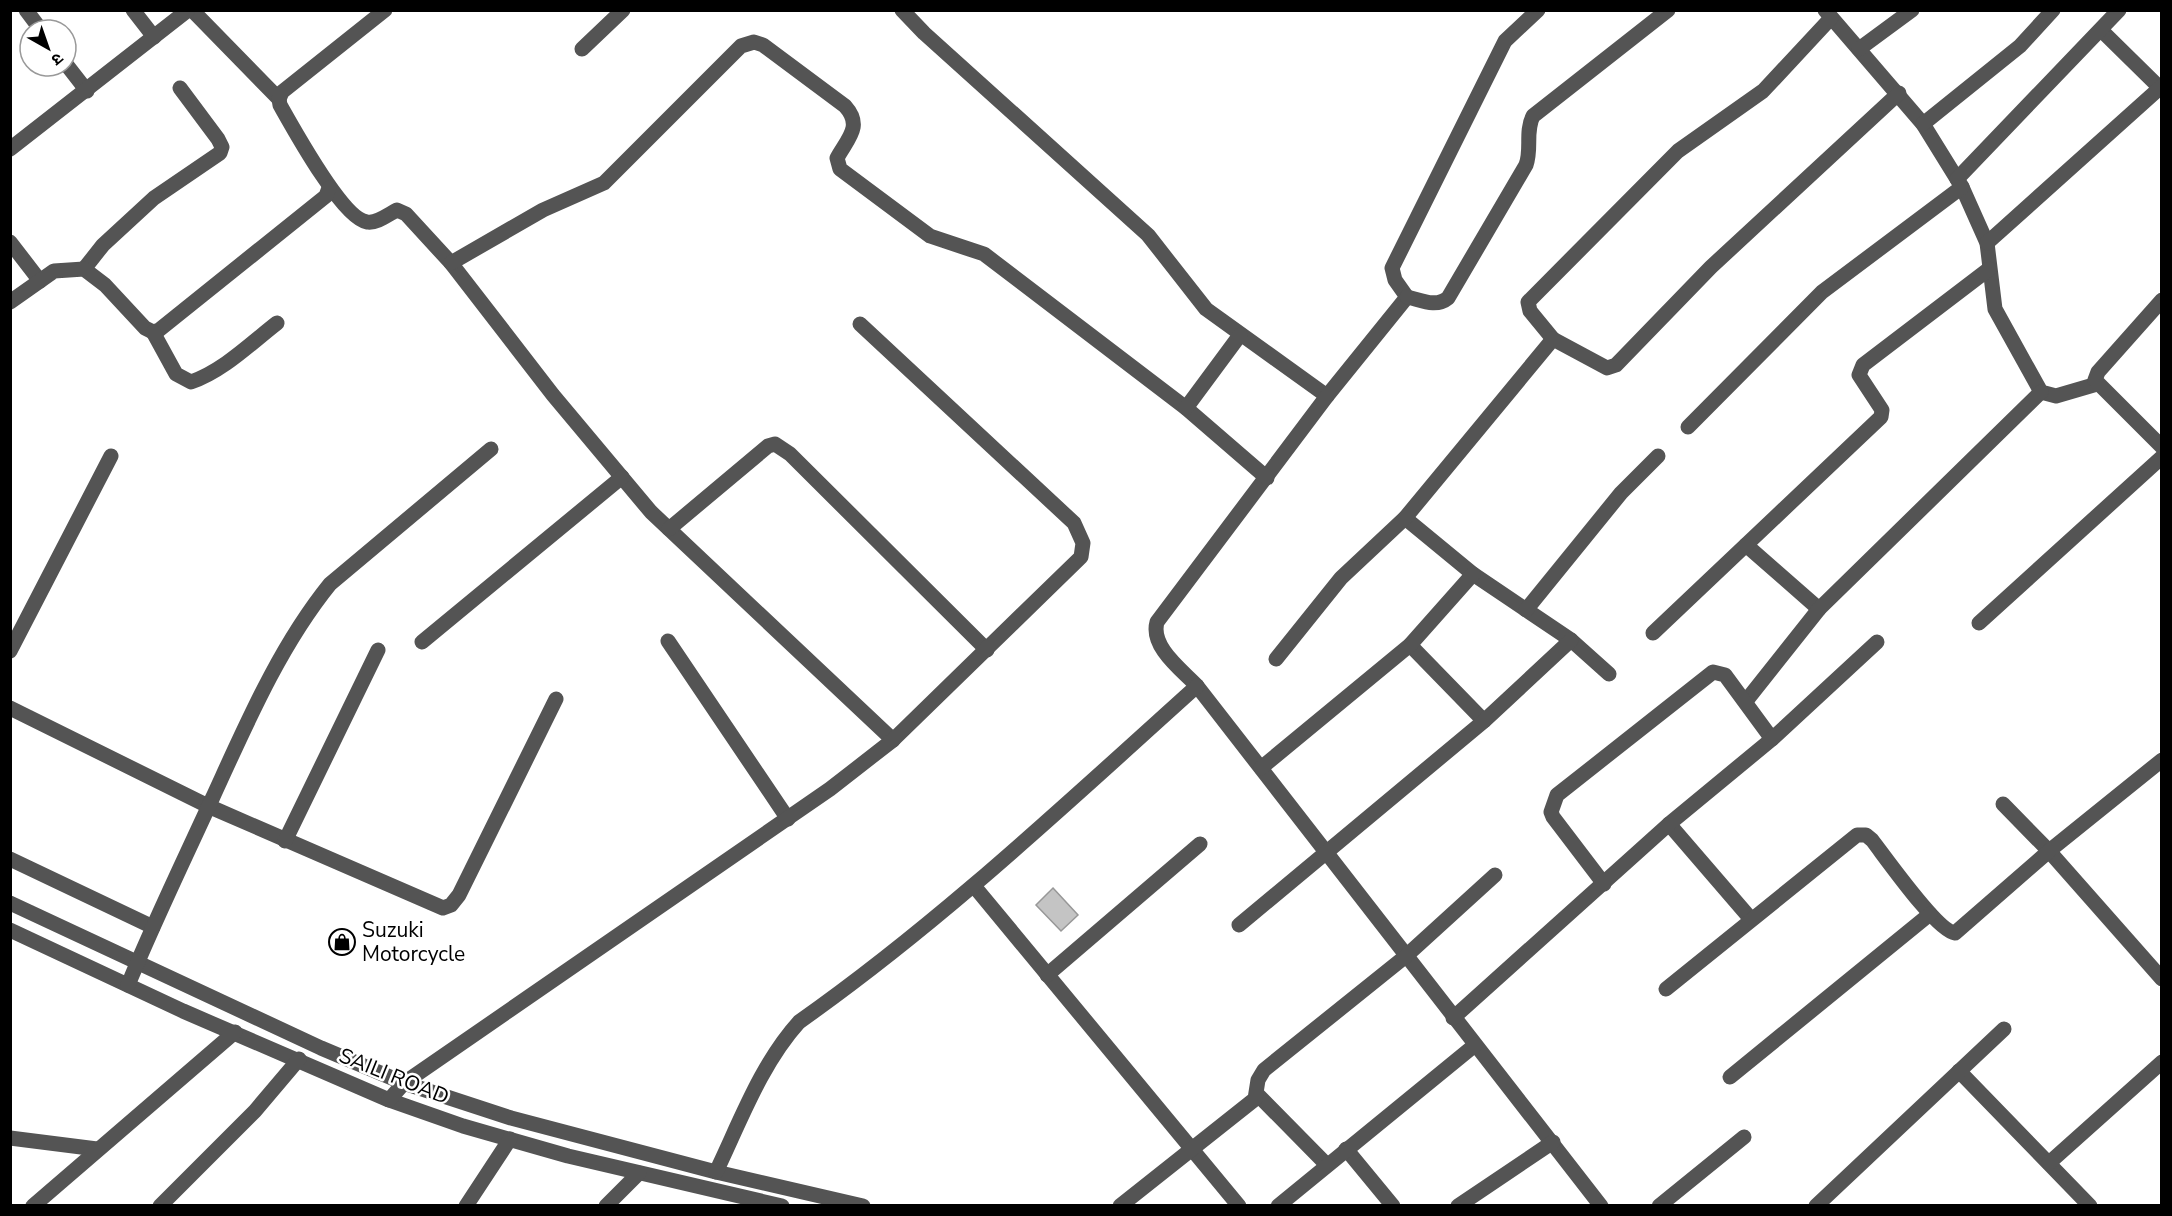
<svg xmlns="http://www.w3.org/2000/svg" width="2172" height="1216" font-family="'Nunito Sans','Noto Sans Devanagari',sans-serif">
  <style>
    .building { fill: #c4c4c4; stroke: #989898; stroke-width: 1.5 }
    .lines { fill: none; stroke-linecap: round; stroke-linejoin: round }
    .minor { stroke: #545454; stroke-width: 15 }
    .labels { text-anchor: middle; stroke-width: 5; stroke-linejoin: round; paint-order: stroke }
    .poi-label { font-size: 21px; fill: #000; stroke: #fff; text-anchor: start }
    .street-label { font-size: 21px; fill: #000; stroke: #fff }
  </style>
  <rect width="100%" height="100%" fill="#fff"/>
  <path class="building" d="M1053 888 1078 915 1061 931 1036 905Z"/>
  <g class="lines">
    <g class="minor">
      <path d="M26 10 41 30"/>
      <path d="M133 10 154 37"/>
      <path d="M192 10 279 99 280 105C293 128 343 219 367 222 376 224 389 214 397 210L406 214 451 263 553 395 651 512 893 740"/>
      <path d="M902 10 924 33 1148 235 1206 309 1327 396"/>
      <path d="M1538 10 1505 41 1392 268 1395 280 1407 297 1327 396 1157 622C1150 647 1182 670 1197 686L1601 1206"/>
      <path d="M1825 10 1923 124 1962 187 1987 243 1995 309 2041 392 2056 396 2097 384"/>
      <path d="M2101 30 2162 90"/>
      <path d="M582 49 623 10"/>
      <path d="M1859 49 1912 10"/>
      <path d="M66 64 87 91"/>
      <path d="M279 99 282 92 385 10"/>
      <path d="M1923 124 2020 46 2053 10"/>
      <path d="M10 149 188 10"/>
      <path d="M1957 179 2119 10"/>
      <path d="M10 242 40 281"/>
      <path d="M1987 243 2162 86"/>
      <path d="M451 263 543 210 604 183 741 46 754 42 763 45 845 106C863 126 848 138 837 158L840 169 930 236 984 254 1186 408 1267 478"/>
      <path d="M84 269 103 245 154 198 220 153 222 147 218 139 180 88"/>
      <path d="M1407 297C1421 300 1436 308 1448 298L1526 165C1532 149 1525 132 1533 116L1668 10"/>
      <path d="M2162 300 2098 372 2095 380 2162 447"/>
      <path d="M10 302 54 271 84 269 105 285 145 328 153 332 159 330 326 196 329 188"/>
      <path d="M153 332 176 374 191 382C223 371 250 344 277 323"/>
      <path d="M1553 339 1530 311 1528 302 1678 151 1763 91 1831 18"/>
      <path d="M1186 408 1240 335"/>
      <path d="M1688 427 1822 292 1962 187"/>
      <path d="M1405 518 1473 574 1571 640 1609 674"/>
      <path d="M669 529 768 446 775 444 790 454 987 650"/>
      <path d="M1746 545 1819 609"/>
      <path d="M1526 610 1621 493 1658 456"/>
      <path d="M1979 623 2162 457"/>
      <path d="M1653 633 1881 417 1882 410 1859 375 1863 365 1989 269"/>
      <path d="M668 641 788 819"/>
      <path d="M422 642 622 477"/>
      <path d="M1410 645 1484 721"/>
      <path d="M10 651 111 456"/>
      <path d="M1276 659 1341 578 1405 518 1553 339 1607 368 1616 365 1711 267 1899 93"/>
      <path d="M1746 701 1819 609 2041 392"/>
      <path d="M10 708 208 806 443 908 451 905 459 895 556 699"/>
      <path d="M1261 768 1410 645 1473 574"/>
      <path d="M2003 804 2049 851 2162 979"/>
      <path d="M1669 824 1750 918"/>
      <path d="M285 841 378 650"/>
      <path d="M10 859 153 927"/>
      <path d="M1604 884 1553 817 1551 812 1557 795 1713 672 1725 675 1772 739"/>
      <path d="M974 886 1239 1206"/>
      <path d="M10 903 321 1048 404 1083 511 1118 716 1172 863 1206"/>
      <path d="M1239 925 1484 721 1571 640"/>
      <path d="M10 930 183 1011 389 1100 463 1126 568 1156 782 1206"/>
      <path d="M1047 975 1200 844"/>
      <path d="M128 985C154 922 184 860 212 799 246 725 279 647 330 584L491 449"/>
      <path d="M1666 989 1857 835H1866L1872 840C1886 858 1937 931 1955 933L2049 851 2162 760"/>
      <path d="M1453 1018 1669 824 1772 739 1877 642"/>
      <path d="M1959 1071 2090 1206"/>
      <path d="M1730 1077 1930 914"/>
      <path d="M1258 1095 1327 1165"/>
      <path d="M389 1100 404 1083 830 789 893 740 1081 557 1083 543 1074 523 860 324"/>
      <path d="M10 1138 97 1149"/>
      <path d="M1346 1149 1393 1206"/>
      <path d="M2049 1163 2162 1062"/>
      <path d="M716 1172C740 1122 761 1064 799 1022 941 922 1068 802 1197 686"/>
      <path d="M33 1206 235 1032"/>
      <path d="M160 1206 255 1111 299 1059"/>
      <path d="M466 1206 510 1139"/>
      <path d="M606 1206 639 1173"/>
      <path d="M1120 1206 1255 1099 1258 1080 1264 1070 1406 956 1495 875"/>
      <path d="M1278 1206 1475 1045"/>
      <path d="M1458 1206 1553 1142"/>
      <path d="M1659 1206 1744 1137"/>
      <path d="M1816 1206 2004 1029"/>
    </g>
  </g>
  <defs>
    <symbol id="shop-ring" viewBox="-11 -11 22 22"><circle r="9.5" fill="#fff" stroke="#000" stroke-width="1.5"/><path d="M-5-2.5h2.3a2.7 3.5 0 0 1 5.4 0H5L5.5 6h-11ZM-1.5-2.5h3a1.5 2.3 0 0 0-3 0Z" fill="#000"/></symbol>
  </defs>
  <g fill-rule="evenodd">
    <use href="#shop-ring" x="327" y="927" width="30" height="30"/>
  </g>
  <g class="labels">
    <g class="poi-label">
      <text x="362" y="937">Suzuki<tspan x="362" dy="24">Motorcycle</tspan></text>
    </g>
    <g class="street-label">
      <text transform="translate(394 1076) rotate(22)" y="7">SAILI ROAD</text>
    </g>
  </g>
  <rect width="2172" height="1216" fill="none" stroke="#000000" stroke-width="24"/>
  <g transform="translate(48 48) rotate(140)"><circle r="28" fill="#ffffff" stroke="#999999" stroke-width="1.5"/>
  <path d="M0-4.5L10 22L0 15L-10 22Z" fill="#000000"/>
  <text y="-9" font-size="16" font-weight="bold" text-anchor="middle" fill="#000000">उ</text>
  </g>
</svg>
